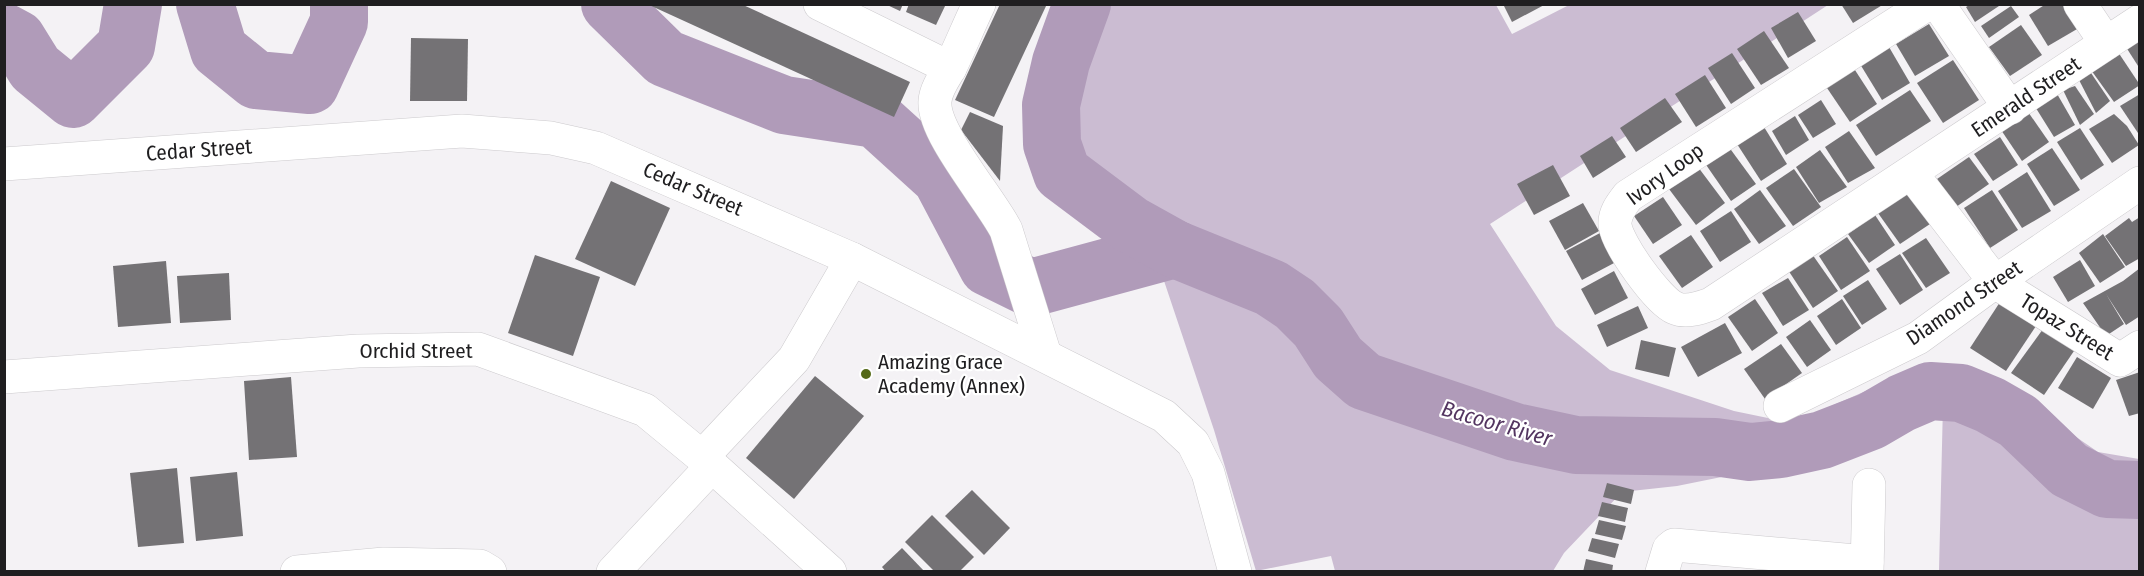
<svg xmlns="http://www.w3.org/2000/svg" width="2144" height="576" font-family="'Fira Sans Condensed',sans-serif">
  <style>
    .green { fill: #cbbcd2 }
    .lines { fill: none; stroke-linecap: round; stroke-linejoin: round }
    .river { stroke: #b09bb9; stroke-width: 58 }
    .building { fill: #747275 }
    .minor-casing { stroke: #cccacd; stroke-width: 34 }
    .minor { stroke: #fff; stroke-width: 33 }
    .poi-dot { fill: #556a19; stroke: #fff; stroke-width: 2 }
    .labels { text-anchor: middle; stroke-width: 4.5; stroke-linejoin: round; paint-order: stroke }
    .street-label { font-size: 21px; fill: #1f1e20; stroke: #fff }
    .poi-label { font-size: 21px; fill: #1f1e20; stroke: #fff; text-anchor: start }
    .water-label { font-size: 22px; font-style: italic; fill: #533560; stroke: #fff }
  </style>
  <rect width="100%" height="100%" fill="#f4f2f5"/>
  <path class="green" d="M1068 5H1496L1512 34 1569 5H1828L1490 224 1556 326 1610 370 1734 411 1792 423 1928 364 1993 380 2098 452 2139 459V571H1939L1943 404 1843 447 1776 466 1677 486 1622 492 1564 553 1553 571H1335L1331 556 1256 571 1214 430 1156 257 1084 202 1054 170 1036 133 1037 97Z"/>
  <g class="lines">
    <g class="river">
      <path d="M205 4 219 50 256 80 310 85 339 22V4"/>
      <path d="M610 4 665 58 784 105 876 119 941 178 988 267 1031 288 1175 249"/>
      <path d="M1082 4 1061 62 1051 105 1052 144 1062 173 1130 224 1175 249 1271 288 1295 304 1318 327 1338 358 1364 381 1515 432 1576 445 1715 447 1750 452 1781 449 1822 440 1871 421 1902 403 1930 391 1961 393 1990 405 2018 421 2069 470 2107 489 2140 490"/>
      <path d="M4 32 17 39 35 68 73 99 126 46 133 4"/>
    </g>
  </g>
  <g class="building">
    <path d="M647 4H741L910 82 894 117Z"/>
    <path d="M885 4H903L900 11Z"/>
    <path d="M909 4H946L936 25 906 12Z"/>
    <path d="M1000 4H1047L994 117 955 100Z"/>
    <path d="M1503 4H1546L1512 22Z"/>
    <path d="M1841 4H1884L1853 23Z"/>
    <path d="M1971 4H2002L1975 22 1966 7Z"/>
    <path d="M2046 4H2072L2084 25 2048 46 2029 15Z"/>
    <path d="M2011 6 2019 17 1989 38 1981 26Z"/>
    <path d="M1798 12 1816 41 1788 58 1771 28Z"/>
    <path d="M1929 24 1949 56 1915 76 1896 44Z"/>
    <path d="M2021 25 2042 55 2010 76 1989 47Z"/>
    <path d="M1764 31 1789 68 1761 85 1737 49Z"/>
    <path d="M2140 34V69L2124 44Z"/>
    <path d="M411 38 468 39 467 101H410Z"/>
    <path d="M1889 47 1910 83 1882 100 1860 64Z"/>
    <path d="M2118 52 2140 85 2114 102 2091 70Z"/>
    <path d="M1732 53 1755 88 1731 104 1708 68Z"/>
    <path d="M1953 60 1979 100 1943 123 1917 83Z"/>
    <path d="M1853 67 1877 104 1850 122 1825 85Z"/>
    <path d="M2091 73 2110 101 2096 113 2078 78Z"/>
    <path d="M1705 75 1726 108 1696 127 1675 94Z"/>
    <path d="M2075 86 2094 114 2080 125 2063 90Z"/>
    <path d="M1910 90 1931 121 1876 156 1856 125Z"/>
    <path d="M2056 92 2075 125 2054 137 2034 105Z"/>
    <path d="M2140 94V136L2120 106Z"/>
    <path d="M1665 98 1682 122 1636 152 1620 128Z"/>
    <path d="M1821 100 1836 124 1813 138 1798 115Z"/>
    <path d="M2026 109 2049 142 2022 161 1999 127Z"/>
    <path d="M970 112 1003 126 1000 181 961 130Z"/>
    <path d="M2114 114 2127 126 2139 145 2112 163 2089 129Z"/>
    <path d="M1795 116 1809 140 1786 155 1772 131Z"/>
    <path d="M1764 127 1787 164 1761 181 1737 144Z"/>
    <path d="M2080 128 2104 165 2081 180 2057 142Z"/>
    <path d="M1849 131 1875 168 1848 183 1825 147Z"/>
    <path d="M1612 136 1626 157 1593 178 1580 156Z"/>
    <path d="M2000 137 2018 165 1993 181 1974 154Z"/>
    <path d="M1723 139 1756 184 1731 201 1700 156Z"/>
    <path d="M2052 148 2080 190 2054 206 2027 164Z"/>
    <path d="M1820 150 1847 187 1819 203 1796 167Z"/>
    <path d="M1969 157 1989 184 1956 207 1937 179Z"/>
    <path d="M1553 165 1570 196 1534 215 1517 184Z"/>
    <path d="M1698 167 1725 203 1696 225 1669 189Z"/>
    <path d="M1794 169 1821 207 1793 226 1766 188Z"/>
    <path d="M2027 172 2051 211 2022 228 1998 191Z"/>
    <path d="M611 181 670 208 635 286 575 259Z"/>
    <path d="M1760 190 1786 226 1759 244 1734 209Z"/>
    <path d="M1992 190 2018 230 1990 248 1964 208Z"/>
    <path d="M1908 192 1930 224 1900 244 1878 213Z"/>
    <path d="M1663 197 1682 225 1653 244 1634 216Z"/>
    <path d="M1583 203 1599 231 1565 250 1549 221Z"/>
    <path d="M1731 211 1751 242 1720 262 1700 231Z"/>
    <path d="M1875 215 1895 245 1869 263 1848 234Z"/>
    <path d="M2140 217V258L2126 266 2105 236 2129 218 2132 222Z"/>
    <path d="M1600 233 1616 262 1582 280 1566 251Z"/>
    <path d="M2103 234 2125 267 2100 283 2079 253Z"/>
    <path d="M1691 235 1713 267 1682 288 1659 256Z"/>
    <path d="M1847 237 1870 271 1841 290 1819 256Z"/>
    <path d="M1926 238 1950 273 1926 288 1902 253Z"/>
    <path d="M1812 254 1838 291 1813 308 1788 270Z"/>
    <path d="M1900 254 1923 290 1900 305 1876 269Z"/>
    <path d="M535 255 600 277 573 356 508 333Z"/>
    <path d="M2080 260 2095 286 2068 302 2053 277Z"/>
    <path d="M166 261 171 323 118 327 113 266Z"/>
    <path d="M2140 268V316L2126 325 2106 294 2124 324 2106 336 2083 303 2123 281Z"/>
    <path d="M1614 271 1628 298 1595 315 1581 289Z"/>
    <path d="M229 273 231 320 180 323 177 276Z"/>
    <path d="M1788 278 1809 310 1783 326 1762 293Z"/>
    <path d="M1868 280 1887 309 1862 325 1843 296Z"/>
    <path d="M1755 299 1778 333 1752 351 1728 317Z"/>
    <path d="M1842 299 1861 328 1836 345 1817 316Z"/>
    <path d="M2000 302 2036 326 2006 371 1970 348Z"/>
    <path d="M1638 306 1648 328 1607 347 1597 325Z"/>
    <path d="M1810 320 1831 350 1807 367 1786 337Z"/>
    <path d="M1725 323 1742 353 1698 377 1681 347Z"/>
    <path d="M2043 329 2074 351 2044 395 2011 373Z"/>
    <path d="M1641 340 1676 348 1669 377 1635 369Z"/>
    <path d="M1781 344 1802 373 1765 399 1744 369Z"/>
    <path d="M2077 357 2111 378 2093 409 2058 388Z"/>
    <path d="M2140 372V413L2129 416 2116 380Z"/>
    <path d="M815 376 864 416 794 499 746 458Z"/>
    <path d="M291 377 297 457 249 460 244 381Z"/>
    <path d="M177 468 184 543 138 547 130 473Z"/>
    <path d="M237 472 243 536 196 541 190 477Z"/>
    <path d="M1607 483 1634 490 1631 504 1603 497Z"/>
    <path d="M972 490 1010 528 984 555 945 516Z"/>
    <path d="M1602 502 1628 508 1625 522 1598 516Z"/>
    <path d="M932 515 974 557 959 572H935L905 542Z"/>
    <path d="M1599 520 1626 526 1622 540 1595 534Z"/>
    <path d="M1592 538 1619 544 1615 558 1588 551Z"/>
    <path d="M902 548 925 572H886L882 567Z"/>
    <path d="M1586 559 1613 565 1612 572H1583Z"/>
  </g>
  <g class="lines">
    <defs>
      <g id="minor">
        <path d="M820 4 950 68"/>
        <path d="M979 4C969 25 960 47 950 68 944 78 936 89 935 101 932 132 991 200 1006 230L1045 355"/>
        <path d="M1927 4 1628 196C1621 205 1614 214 1615 225 1617 244 1658 301 1675 308 1686 313 1700 308 1711 304L2140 21"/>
        <path d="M1938 4 2010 108"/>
        <path d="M2080 4 2106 43"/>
        <path d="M4 164 462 131 551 138 596 148 852 259 1164 416 1193 443 1208 473 1235 572"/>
        <path d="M1912 174 1995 282 2120 360 2140 347"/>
        <path d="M4 377 358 351 478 349 645 410 702 457 830 572"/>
        <path d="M1780 406 1918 338 1995 282 2140 183"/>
        <path d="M702 457 794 359 852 259"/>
        <path d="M297 572 384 564 480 566 490 572"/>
        <path d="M613 572 712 466"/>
        <path d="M1662 572 1669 549 1674 545 1867 562"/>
        <path d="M1867 572 1869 485"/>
      </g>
    </defs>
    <use href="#minor" class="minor-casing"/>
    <use href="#minor" class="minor"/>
  </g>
  <circle class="poi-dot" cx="866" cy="374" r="6"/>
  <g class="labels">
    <g class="street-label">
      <text transform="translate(2026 97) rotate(-34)" y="7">Emerald Street</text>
      <text transform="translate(199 150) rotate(-4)" y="7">Cedar Street</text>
      <text transform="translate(1665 174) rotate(-36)" y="7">Ivory Loop</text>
      <text transform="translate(693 189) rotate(23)" y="7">Cedar Street</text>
      <text transform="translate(1964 303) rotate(-34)" y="7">Diamond Street</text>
      <text transform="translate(2067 327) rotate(32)" y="7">Topaz Street</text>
      <text x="416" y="358">Orchid Street</text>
    </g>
    <g class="poi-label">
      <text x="878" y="369">Amazing Grace<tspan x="878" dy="24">Academy (Annex)</tspan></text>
    </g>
    <g class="water-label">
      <text transform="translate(1497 423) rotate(16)" y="8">Bacoor River</text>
    </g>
  </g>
  <rect width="2144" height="576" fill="none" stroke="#1f1e20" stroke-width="12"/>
</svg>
